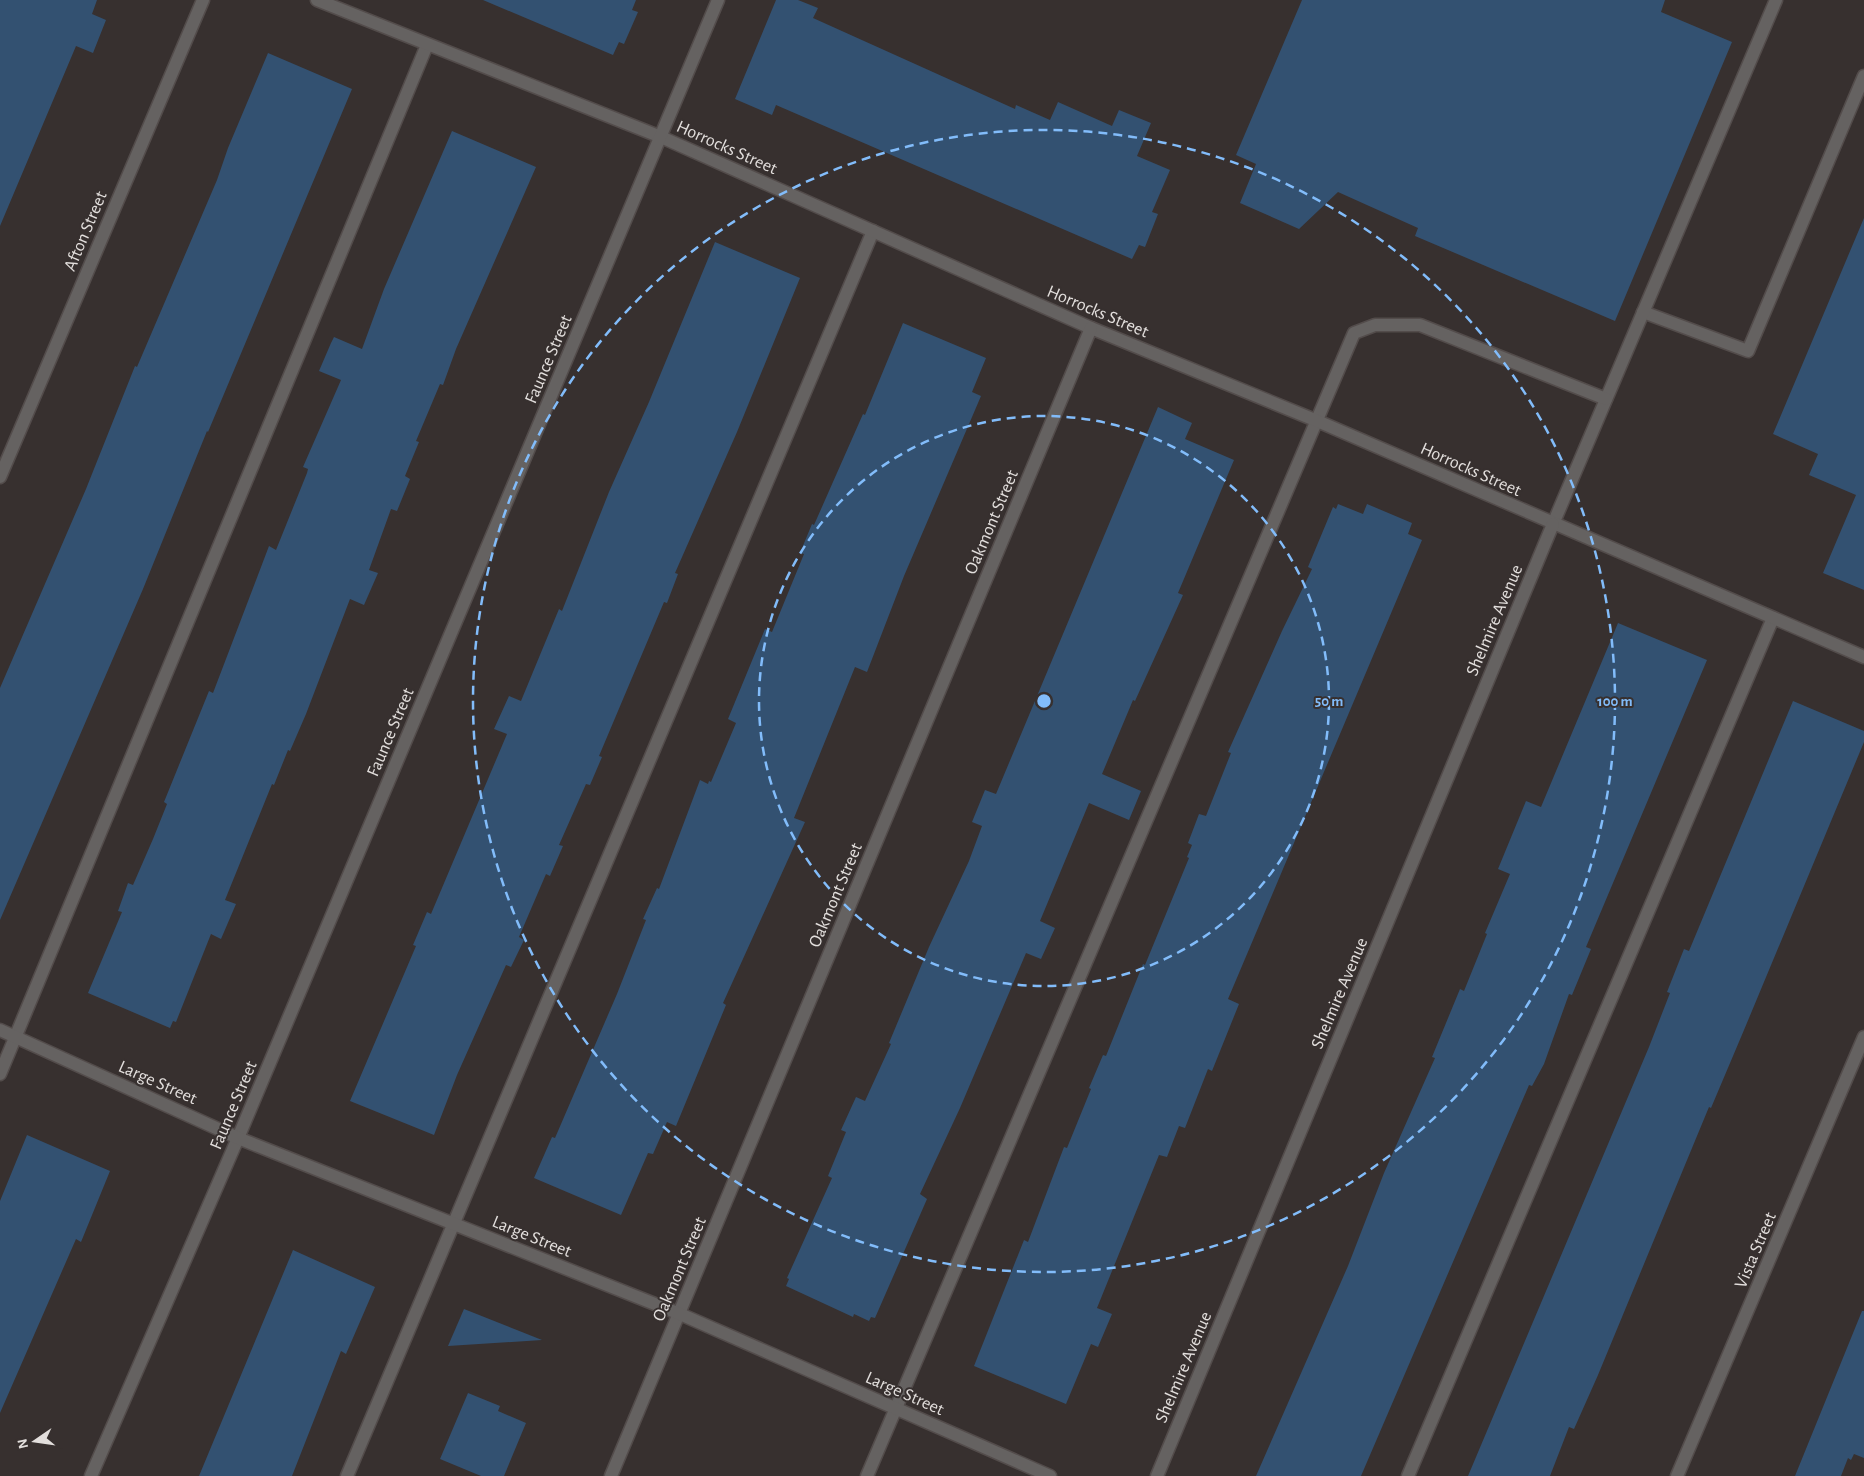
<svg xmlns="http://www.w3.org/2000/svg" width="1864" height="1476" font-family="'Alegreya Sans',sans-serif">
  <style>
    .building { fill: #335171 }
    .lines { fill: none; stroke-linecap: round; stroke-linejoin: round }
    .service-casing { stroke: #534c4b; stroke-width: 15 }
    .minor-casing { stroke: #534c4b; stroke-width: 15 }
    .tertiary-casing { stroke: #534c4b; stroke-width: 15 }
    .service { stroke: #656261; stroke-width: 12 }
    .minor { stroke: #656261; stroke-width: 12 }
    .tertiary { stroke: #656261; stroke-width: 12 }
    .ring { fill: none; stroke: #82bcfa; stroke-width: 2.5; stroke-dasharray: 9 6 }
    .labels { text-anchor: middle; stroke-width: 4; stroke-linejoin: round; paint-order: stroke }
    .street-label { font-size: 18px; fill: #e3dfdd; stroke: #37302f }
    .centre { fill: #82bcfa; stroke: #37302f; stroke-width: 2.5 }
    .ring-label { font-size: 15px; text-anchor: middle; font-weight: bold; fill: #82bcfa; stroke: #37302f; stroke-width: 4; stroke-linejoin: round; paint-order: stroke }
  </style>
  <rect width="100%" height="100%" fill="#37302f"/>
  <g class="building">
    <path d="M0 0H97L92 14 106 20 93 53 76 46 0 226Z"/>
    <path d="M483 0H636L632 10 638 12 624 44 619 42 613 55Z"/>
    <path d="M776 0H798L818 8 813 18 1015 109 1016 105 1050 120 1058 102 1112 126 1119 110 1151 123 1137 156 1170 170 1152 212 1158 214 1145 247 1139 245 1132 259 776 105 772 115 735 99Z"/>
    <path d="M1302 0H1665L1661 12 1732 42 1615 321 1415 236 1418 228 1338 192 1299 229 1240 203 1256 164 1236 155Z"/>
    <path d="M268 53 352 89 208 432 207 431 143 589 0 920V688L86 489 135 366 137 367 217 180 228 148Z"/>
    <path d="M452 131 536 167 456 349 443 385 440 384 416 441 419 442 405 476 410 479 397 511 391 509 369 570 378 573 364 605 350 599 306 714 290 751 288 750 274 785 272 784 225 900 236 904 221 939 211 934 176 1022 173 1021 170 1028 88 993 122 912 118 911 128 883 133 885 153 839 167 804 164 802 209 691 213 693 269 546 276 550 307 473 308 469 303 467 341 380 319 371 331 343 334 337 362 349 384 289Z"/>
    <path d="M1864 218V590L1823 573 1856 495 1809 475 1818 454 1773 434Z"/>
    <path d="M715 242 800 278 737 432 675 573 678 574 667 603 664 602 599 756 602 757 590 785 586 784 559 845 563 846 550 876 546 874 519 937 524 940 511 967 506 965 457 1075 434 1135 350 1101 416 946 413 945 427 912 431 914 507 734 494 729 509 696 521 701 559 609 562 611 609 492 649 402Z"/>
    <path d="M903 323 986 358 972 392 981 396 904 576 867 672 855 667 794 818 805 822 723 1003 726 1005 676 1126 667 1122 653 1154 648 1153 621 1215 534 1178 552 1137 555 1138 617 994 646 920 643 919 657 888 659 889 700 780 708 784 709 781 711 782 736 723 728 719 765 629 772 632 804 554 800 553 812 524 814 525 863 414 865 415Z"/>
    <path d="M1158 407 1192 423 1185 439 1234 460 1178 593 1183 595 1135 701 1133 700 1128 712 1102 774 1141 791 1129 820 1089 803 1040 921 1055 928 1041 959 1026 953 960 1108 920 1194 927 1199 875 1318 871 1317 869 1321 854 1314 853 1317 786 1286 789 1279 787 1278 832 1178 828 1176 846 1132 841 1130 856 1097 865 1101 891 1044 889 1043 929 947 969 861 982 826 972 822 985 790 996 794Z"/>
    <path d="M1338 504 1363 514 1367 504 1412 523 1408 534 1422 540 1228 999 1239 1004 1212 1071 1208 1069 1185 1128 1179 1126 1167 1157 1159 1155 1097 1308 1112 1314 1098 1347 1091 1344 1066 1404 974 1366 1024 1240 1028 1242 1064 1147 1067 1148 1091 1089 1089 1088 1103 1055 1106 1056 1143 964 1145 965 1189 858 1187 857 1192 845 1188 843 1199 814 1206 816 1231 753 1228 752 1282 631 1312 569 1308 567 1333 507 1336 509Z"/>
    <path d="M1618 623 1707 660 1586 947 1591 949 1572 995 1569 994 1544 1064 1532 1086 1529 1085 1361 1476H1256L1348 1266 1384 1173 1435 1058 1432 1057 1460 989 1464 991 1487 934 1485 933 1510 874 1498 869 1526 801 1541 807Z"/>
    <path d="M1793 701 1864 731V742L1744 1030 1711 1108 1709 1107 1598 1375 1574 1429 1569 1427 1550 1476H1468L1649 1047 1670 993 1667 992 1684 949 1689 951Z"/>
    <path d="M27 1135 110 1171 81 1242 76 1239 0 1413V1201Z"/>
    <path d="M293 1250 375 1287 346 1354 341 1351 292 1476H199Z"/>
    <path d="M464 1309 542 1340 448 1346Z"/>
    <path d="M1862 1311H1864V1458L1854 1454 1851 1460 1848 1458 1841 1476H1795Z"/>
    <path d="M468 1393 500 1406 498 1411 526 1423 504 1476H481L440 1459Z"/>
  </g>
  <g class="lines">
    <defs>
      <g id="service">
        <path d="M1643 312 1748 351 1864 76"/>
        <path d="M1553 524 1776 0"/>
        <path d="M0 1074 427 45"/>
        <path d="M347 1476 873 231"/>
        <path d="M867 1476 1354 333 1375 325H1420L1606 399"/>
        <path d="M1408 1476 1773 618"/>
      </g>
      <g id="minor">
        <path d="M317 0 661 137 1091 328 1315 420 1864 657"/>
        <path d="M0 477 203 0"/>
        <path d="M91 1476 238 1138 718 0"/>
        <path d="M611 1476 1091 328"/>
        <path d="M1157 1476 1553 524"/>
        <path d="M1677 1476 1864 1037"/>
      </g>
      <path id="tertiary" d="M0 1030 238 1138 680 1314 1050 1476"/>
    </defs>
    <use href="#service" class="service-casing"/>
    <use href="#minor" class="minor-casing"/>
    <use href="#tertiary" class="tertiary-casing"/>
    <use href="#service" class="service"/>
    <use href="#minor" class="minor"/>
    <use href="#tertiary" class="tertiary"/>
  </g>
  <g class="ring">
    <circle cx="1044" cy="701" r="285"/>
    <circle cx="1044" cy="701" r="571"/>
  </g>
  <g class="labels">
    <g class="street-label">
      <text transform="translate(727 147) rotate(24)" y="6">Horrocks Street</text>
      <text transform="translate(85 231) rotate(-67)" y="6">Afton Street</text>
      <text transform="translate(1098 311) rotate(23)" y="6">Horrocks Street</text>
      <text transform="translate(548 359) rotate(-67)" y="6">Faunce Street</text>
      <text transform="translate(1471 469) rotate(24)" y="6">Horrocks Street</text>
      <text transform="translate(991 522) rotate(-67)" y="6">Oakmont Street</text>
      <text transform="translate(1494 620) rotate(-67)" y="6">Shelmire Avenue</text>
      <text transform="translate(390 732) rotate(-67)" y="6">Faunce Street</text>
      <text transform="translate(835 895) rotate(-67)" y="6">Oakmont Street</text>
      <text transform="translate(1339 993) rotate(-67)" y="6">Shelmire Avenue</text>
      <text transform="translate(158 1082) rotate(24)" y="6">Large Street</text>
      <text transform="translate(233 1105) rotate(-67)" y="6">Faunce Street</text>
      <text transform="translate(532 1236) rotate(22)" y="6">Large Street</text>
      <text transform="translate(1755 1250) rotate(-67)" y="6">Vista Street</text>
      <text transform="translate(679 1269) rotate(-67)" y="6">Oakmont Street</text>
      <text transform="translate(1183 1367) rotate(-67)" y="6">Shelmire Avenue</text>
      <text transform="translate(905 1393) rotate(24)" y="6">Large Street</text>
    </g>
  </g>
  <circle cx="1044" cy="701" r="8" class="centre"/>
  <g class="ring-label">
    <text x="1329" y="706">50 m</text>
    <text x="1615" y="706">100 m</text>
  </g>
  <g transform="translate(35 1441) rotate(257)" stroke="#37302f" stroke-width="4" paint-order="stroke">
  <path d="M0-4L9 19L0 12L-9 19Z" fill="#e3dfdd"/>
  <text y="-8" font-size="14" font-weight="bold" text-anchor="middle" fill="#e3dfdd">N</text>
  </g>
</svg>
